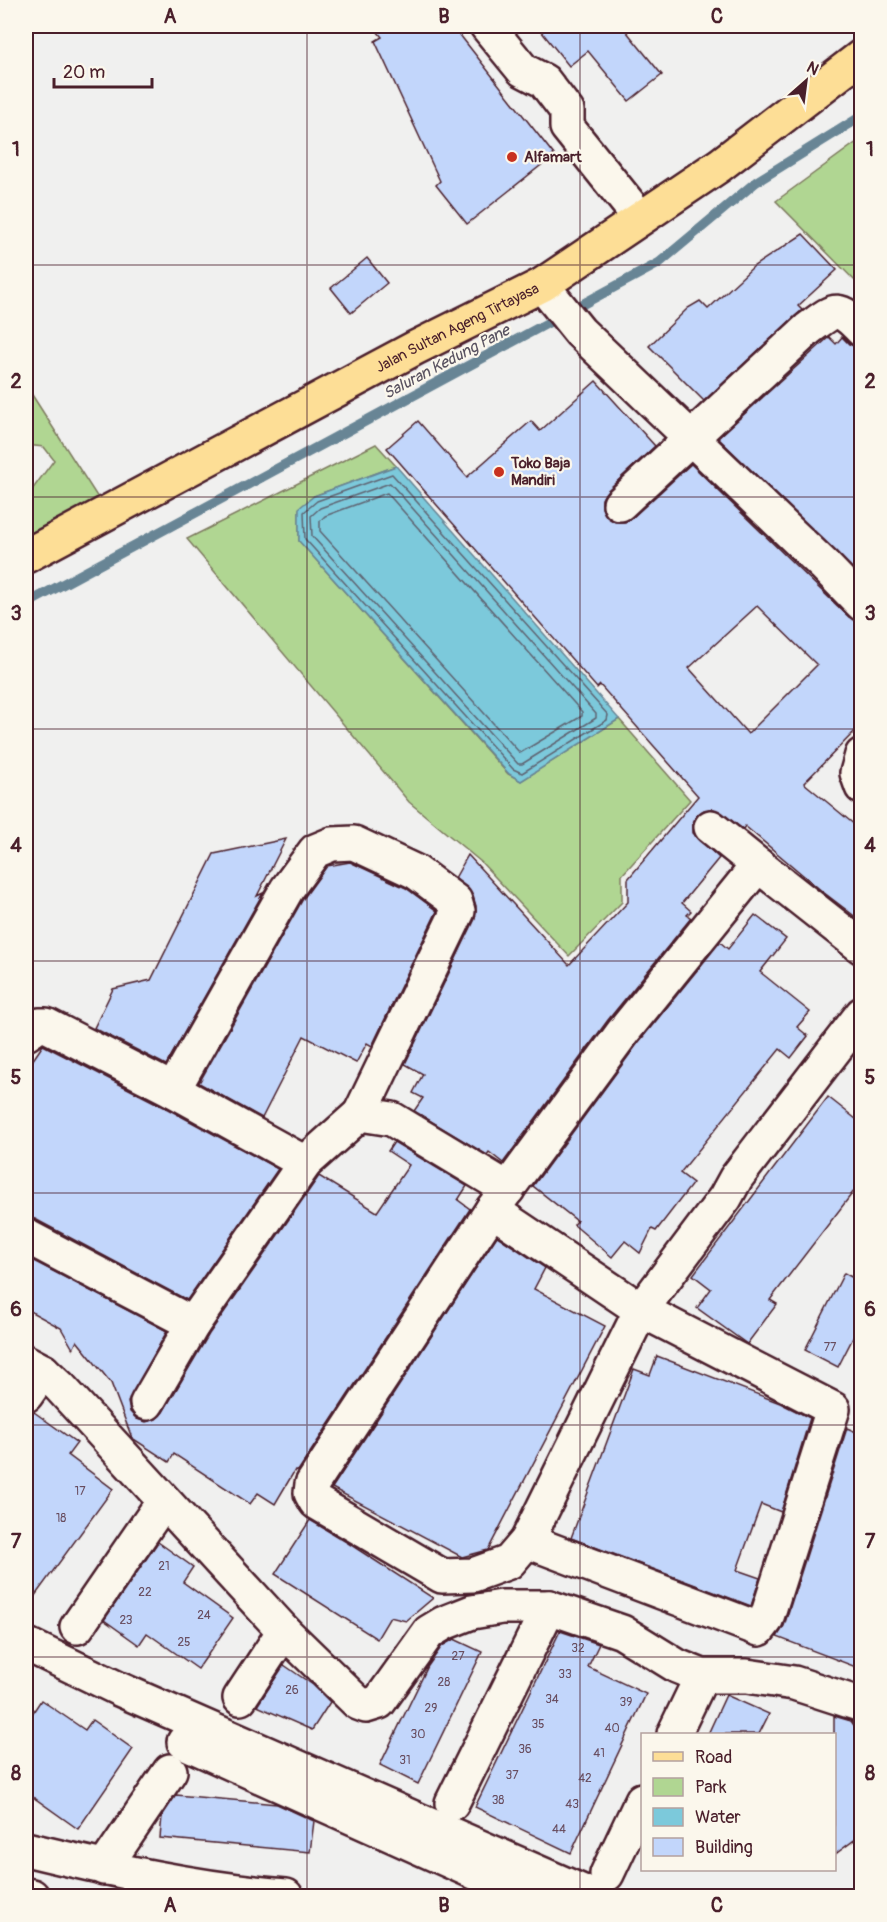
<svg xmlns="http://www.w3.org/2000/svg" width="887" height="1922" font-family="Pangolin,sans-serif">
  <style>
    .green { fill: #b0d692; stroke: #7d7a5e; stroke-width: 1.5 }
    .water { fill: #7cc9db; stroke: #688595; stroke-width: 1.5 }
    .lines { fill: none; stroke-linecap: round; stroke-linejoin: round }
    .shore { stroke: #5e6371; stroke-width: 1.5 }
    .stream { stroke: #688595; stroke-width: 10 }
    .building { fill: #c2d6fb; stroke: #4a1f2b; stroke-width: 1.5; fill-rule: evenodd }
    .street-casing { stroke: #4a1f2b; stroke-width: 38 }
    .primary-casing { stroke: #4a1f2b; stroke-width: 38 }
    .street { stroke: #fbf7ec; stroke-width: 33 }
    .primary { stroke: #fdde96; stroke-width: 33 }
    .grid { fill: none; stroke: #4a1f2b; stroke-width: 1.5; stroke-opacity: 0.55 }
    .poi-dot { fill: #c8321e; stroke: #fbf7ec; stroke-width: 2 }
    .labels { text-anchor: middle; stroke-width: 4.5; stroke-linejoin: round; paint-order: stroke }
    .number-label { font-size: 12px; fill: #684d5f }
    .poi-label { font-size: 15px; font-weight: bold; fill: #4a1f2b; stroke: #fbf7ec; text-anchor: start }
    .street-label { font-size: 15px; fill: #4a1f2b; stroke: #fbf7ec }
    .water-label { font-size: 16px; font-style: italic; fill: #595260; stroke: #fbf7ec }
    .neatline { fill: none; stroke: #4a1f2b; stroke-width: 2 }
    .grid-label { font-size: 20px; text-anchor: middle; font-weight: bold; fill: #4a1f2b }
  </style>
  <rect width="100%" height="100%" fill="#f0f0ef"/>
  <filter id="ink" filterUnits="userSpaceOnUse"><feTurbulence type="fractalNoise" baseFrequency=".0167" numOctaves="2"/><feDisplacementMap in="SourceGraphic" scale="12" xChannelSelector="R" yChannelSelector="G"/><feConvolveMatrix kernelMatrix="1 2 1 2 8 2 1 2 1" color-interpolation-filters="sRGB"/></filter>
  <g filter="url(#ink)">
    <g class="green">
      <path d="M861 139V287L776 201Z"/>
      <path d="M27 387 98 498 26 536V498L54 460 44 447 26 445Z"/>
      <path d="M376 444 396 466 314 496 299 509V541L508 774 521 781 619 719 690 800 622 875V902L569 956 481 862 409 802 187 539Z"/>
    </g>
    <path class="water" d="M396 466 619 719 521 781 509 774 299 541V508L314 496Z"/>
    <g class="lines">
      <g class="shore">
        <path d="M392 474 608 715 607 720 522 773 513 769 305 539 304 512 317 501Z"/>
        <path d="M390 483 596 714V718L522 764H518L312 536 311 516 320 508Z"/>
        <path d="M387 493 582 712V716L520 753 320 531V521L325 516Z"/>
      </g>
      <g class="stream">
        <path d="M26 604 659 263 756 182 862 116"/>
        <path d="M720 1896 758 1893 770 1896"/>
        <path d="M856 1896 862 1894"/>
      </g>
    </g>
    <g class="building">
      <path d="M373 26H453L554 155 467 224 436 185 440 181 375 41 382 37Z"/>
      <path d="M537 26H622L662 75 629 101 588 51 569 66Z"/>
      <path d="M803 234 837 270 798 306 802 310 704 401 649 346 688 308 700 301 708 309 754 266Z"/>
      <path d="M367 258 387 283 351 313 331 288Z"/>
      <path d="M829 337 836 344 842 337 849 344 861 348V577L718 438Z"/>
      <path d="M596 381 655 446 607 491 602 499V508L607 517 615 522H625L632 518 691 464 849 617 861 622V725L804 783 861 830V921L823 892 745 826 743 829 714 809 704 810 697 815 693 824V833L719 858 682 903 691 911 687 915 691 918 608 1020 503 1163 489 1152 487 1155 414 1111 423 1098 413 1093 423 1074 405 1064 475 919 476 906 473 896 455 878 468 855 569 965 628 902V879L698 796 600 685 597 688 387 448 418 421 467 477 531 421 540 431ZM757 606 817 665 748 734 689 668Z"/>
      <path d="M286 839 257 896 263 893 166 1065 94 1028 113 989 151 980 214 854Z"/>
      <path d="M350 862 406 888 437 911 372 1046 367 1043 356 1063 304 1036 262 1118 199 1083 303 899 327 866Z"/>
      <path d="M755 915 786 939 760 972 810 1012 797 1027 808 1036 791 1058 780 1049 680 1173 693 1183 656 1231 652 1229 640 1253 625 1241 612 1257 574 1225 577 1221 533 1186 638 1043 720 942 728 949Z"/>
      <path d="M43 1045 164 1107 278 1169 187 1300 35 1219 26 1217V1070Z"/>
      <path d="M828 1097 861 1123V1182L770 1300 777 1304 747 1344 697 1308 711 1289 693 1275Z"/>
      <path d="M394 1142 467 1186 458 1200 470 1209 298 1471 295 1470 275 1504 258 1493 250 1504 174 1454 169 1462 132 1438 111 1383 77 1341 73 1349 61 1328 26 1309V1257L167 1331 128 1402 130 1412 137 1419 146 1422 156 1419 163 1412 209 1334 319 1176 377 1212 409 1165 388 1151Z"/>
      <path d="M497 1236 545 1268 534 1289 605 1326 488 1550 462 1557 332 1488Z"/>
      <path d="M844 1273 861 1282V1322L838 1367 805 1350Z"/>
      <path d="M657 1356 780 1403 810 1418 781 1512 761 1504 737 1570 760 1578 751 1606 571 1538 634 1369 650 1375Z"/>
      <path d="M34 1412 77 1443 68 1455 113 1489 26 1608V1414Z"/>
      <path d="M847 1428 861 1434V1669L777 1637 784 1626Z"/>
      <path d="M310 1520 348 1543 433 1598 406 1621 390 1617 377 1639 275 1574Z"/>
      <path d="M158 1542 193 1567 183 1582 233 1618 198 1669 147 1633 139 1645 104 1620Z"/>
      <path d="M560 1631 599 1644 588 1667 646 1694 571 1853 475 1807Z"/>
      <path d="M454 1639 482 1652 418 1784 380 1765 428 1666 442 1646Z"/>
      <path d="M284 1665 313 1685 330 1702 312 1730 257 1706Z"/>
      <path d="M726 1695 769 1714 759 1734H708Z"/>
      <path d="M41 1700 85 1730 92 1720 133 1749 78 1829 26 1792V1723Z"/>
      <path d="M834 1716 851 1721 861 1735V1835L834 1855Z"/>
      <path d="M176 1795 277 1804 314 1821 310 1852 160 1838 162 1816Z"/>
    </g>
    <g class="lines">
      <defs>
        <g id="street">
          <path d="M487 26 523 70 544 81 567 111V127L640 218"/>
          <path d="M542 285 580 332 824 565 862 604"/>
          <path d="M620 504 808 329C835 309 837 304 862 330"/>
          <path d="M862 755 857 773 862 787"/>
          <path d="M711 827 758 865"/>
          <path d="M862 947 758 865 623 1032 492 1210 312 1484 311 1493 316 1502 442 1576 473 1575 509 1562 527 1541 641 1310 725 1198 736 1178 862 1014"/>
          <path d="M26 1034 39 1025H46L173 1090 305 1163"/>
          <path d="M173 1090 287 889 315 851 332 844 354 843 416 872 455 901 458 911 360 1114"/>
          <path d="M492 1210 641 1310 833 1409 766 1620 759 1629 527 1541"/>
          <path d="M26 1236 193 1324"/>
          <path d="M26 1362 43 1371 60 1387 284 1631 358 1703 366 1706 379 1702 429 1632 444 1623 472 1612 502 1607H549L622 1632 677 1666 702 1676H747L794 1683 862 1705"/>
          <path d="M26 1395 43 1371"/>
          <path d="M147 1403 193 1324 305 1163 360 1114 392 1119 508 1189"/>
          <path d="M77 1627 163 1502"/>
          <path d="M26 1644 119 1689 592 1896"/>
          <path d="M240 1698 284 1631"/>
          <path d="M674 1734 702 1676"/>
          <path d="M184 1742 528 1896"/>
          <path d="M452 1803 549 1607"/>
          <path d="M26 1849C112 1870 198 1889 286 1896"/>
          <path d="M104 1868 170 1771"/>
          <path d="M607 1874 642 1800"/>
          <path d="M26 1895 32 1896"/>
        </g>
        <g id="primary">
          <path id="s1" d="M26 556 415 348 542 285 720 165 862 56"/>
        </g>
      </defs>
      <use href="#street" class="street-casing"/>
      <use href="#primary" class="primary-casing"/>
      <use href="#street" class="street"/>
      <use href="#primary" class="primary"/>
    </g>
  </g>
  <path class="grid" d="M307 26V1896M580 26V1896M26 265H862M26 497H862M26 729H862M26 961H862M26 1193H862M26 1425H862M26 1657H862"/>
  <g class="poi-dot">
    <circle cx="512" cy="157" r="6"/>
    <circle cx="499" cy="472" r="6"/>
  </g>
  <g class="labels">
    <g class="number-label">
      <text x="830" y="1351">77</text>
      <text x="80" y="1495">17</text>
      <text x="61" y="1522">18</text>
      <text x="164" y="1570">21</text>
      <text x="145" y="1596">22</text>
      <text x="204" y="1619">24</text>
      <text x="126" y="1624">23</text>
      <text x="184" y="1646">25</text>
      <text x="578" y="1652">32</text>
      <text x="458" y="1660">27</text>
      <text x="565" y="1678">33</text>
      <text x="444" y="1686">28</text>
      <text x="292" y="1694">26</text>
      <text x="552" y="1703">34</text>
      <text x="626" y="1706">39</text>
      <text x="431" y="1712">29</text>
      <text x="538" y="1728">35</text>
      <text x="612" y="1732">40</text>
      <text x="418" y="1738">30</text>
      <text x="525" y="1753">36</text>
      <text x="599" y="1757">41</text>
      <text x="405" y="1764">31</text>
      <text x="512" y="1779">37</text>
      <text x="585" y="1782">42</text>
      <text x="498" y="1804">38</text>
      <text x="572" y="1808">43</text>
      <text x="559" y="1833">44</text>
    </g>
    <g class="poi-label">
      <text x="524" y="162">Alfamart</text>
      <text x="511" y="468">Toko Baja<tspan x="511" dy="17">Mandiri</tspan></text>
    </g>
    <g class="street-label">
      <text dy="5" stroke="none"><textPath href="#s1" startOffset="488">Jalan Sultan Ageng Tirtayasa</textPath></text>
    </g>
    <g class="water-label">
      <text transform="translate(446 361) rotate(-28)" y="6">Saluran Kedung Pane</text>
    </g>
  </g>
  <rect width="887" height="1922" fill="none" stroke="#fbf7ec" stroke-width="66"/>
  <rect x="641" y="1733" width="195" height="138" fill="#fbf7ec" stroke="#b4a19f" stroke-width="1.5"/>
  <rect x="653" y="1752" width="30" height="9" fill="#fdde96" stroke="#b4a19f" stroke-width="1.5"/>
  <text x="695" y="1763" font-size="18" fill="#4a1f2b">Road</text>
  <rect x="653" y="1778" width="30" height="18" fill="#b0d692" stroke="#b4a19f" stroke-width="1.5"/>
  <text x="695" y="1793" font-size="18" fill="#4a1f2b">Park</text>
  <rect x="653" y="1808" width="30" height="18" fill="#7cc9db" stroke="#b4a19f" stroke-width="1.5"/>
  <text x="695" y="1823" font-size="18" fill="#4a1f2b">Water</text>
  <rect x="653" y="1838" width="30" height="18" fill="#c2d6fb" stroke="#b4a19f" stroke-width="1.5"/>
  <text x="695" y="1853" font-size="18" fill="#4a1f2b">Building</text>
  <g transform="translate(806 81) rotate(28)" stroke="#fbf7ec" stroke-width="4.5" paint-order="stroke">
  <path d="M0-4.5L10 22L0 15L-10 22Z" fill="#4a1f2b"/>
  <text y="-9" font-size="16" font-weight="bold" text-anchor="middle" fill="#4a1f2b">N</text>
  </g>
  <path d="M54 78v9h98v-9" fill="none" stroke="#4a1f2b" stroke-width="3"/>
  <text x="63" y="78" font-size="18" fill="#4a1f2b" stroke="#fbf7ec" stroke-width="4.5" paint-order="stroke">20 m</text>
  <rect x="33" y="33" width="821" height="1856" class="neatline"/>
  <g class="grid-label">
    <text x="170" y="23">A</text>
    <text x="444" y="23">B</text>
    <text x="717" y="23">C</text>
    <text x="16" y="156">1</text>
    <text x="870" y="156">1</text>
    <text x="16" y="388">2</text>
    <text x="870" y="388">2</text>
    <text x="16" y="620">3</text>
    <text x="870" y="620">3</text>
    <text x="16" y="852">4</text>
    <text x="870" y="852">4</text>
    <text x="16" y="1084">5</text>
    <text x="870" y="1084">5</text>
    <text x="16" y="1316">6</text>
    <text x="870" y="1316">6</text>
    <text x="16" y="1548">7</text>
    <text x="870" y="1548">7</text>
    <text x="16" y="1780">8</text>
    <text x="870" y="1780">8</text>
    <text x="170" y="1912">A</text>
    <text x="444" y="1912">B</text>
    <text x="717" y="1912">C</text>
  </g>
</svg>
